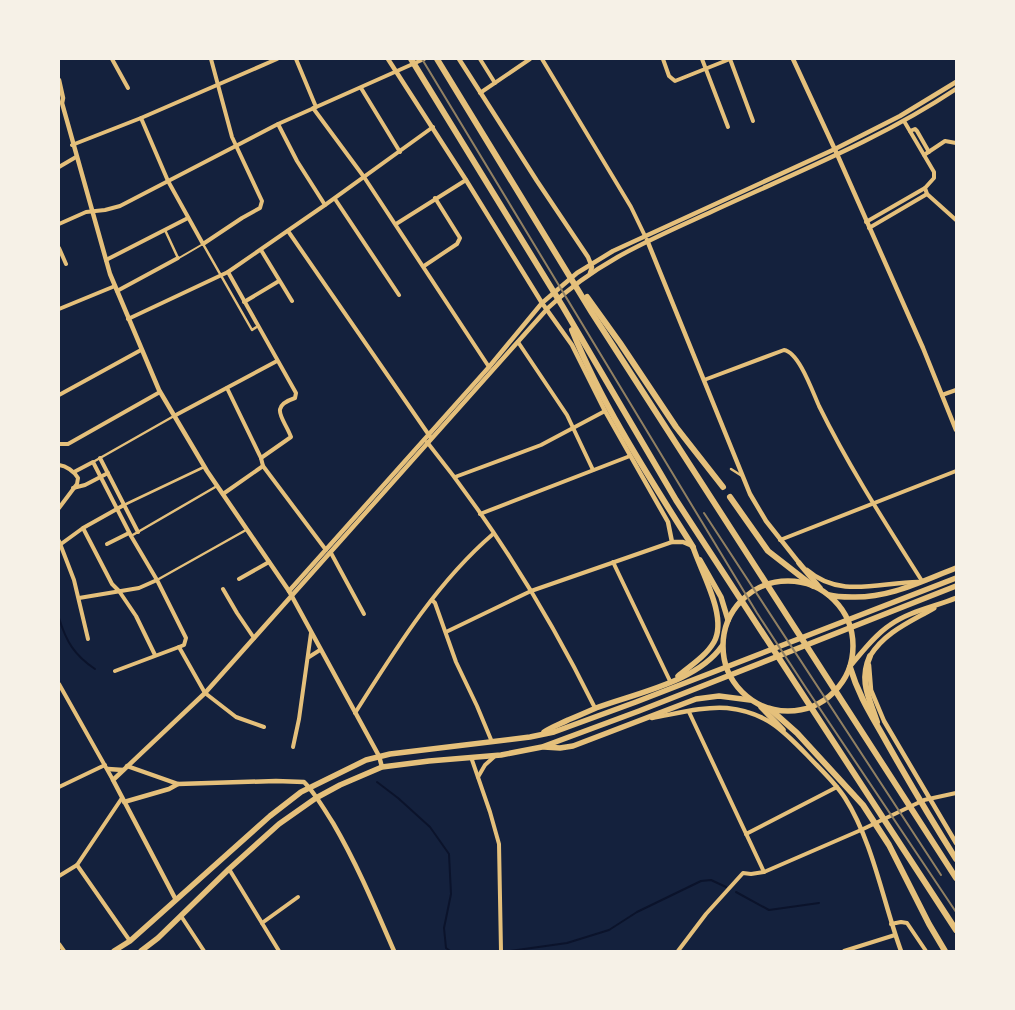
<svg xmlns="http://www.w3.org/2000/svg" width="1015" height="1010" font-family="Arial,sans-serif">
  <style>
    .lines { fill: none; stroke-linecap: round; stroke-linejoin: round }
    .stream { stroke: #0b132b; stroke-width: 2 }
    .service { stroke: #e5c07b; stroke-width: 2 }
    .pedestrian { stroke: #e5c07b; stroke-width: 2.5 }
    .minor { stroke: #e5c07b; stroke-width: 4 }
    .tertiary { stroke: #e5c07b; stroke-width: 4.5 }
    .secondary { stroke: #e5c07b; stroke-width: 5 }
    .primary { stroke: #e5c07b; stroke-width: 5.5 }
    .motorway { stroke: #e5c07b; stroke-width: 6 }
    .rail { stroke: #918062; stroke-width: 2 }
  </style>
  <rect width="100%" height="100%" fill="#14213d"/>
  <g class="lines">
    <g class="stream">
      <path d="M59 618C66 641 74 655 95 669"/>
      <path d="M377 782 398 798 430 827 449 854 451 894 444 928 446 948 450 951"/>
      <path d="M736 892 769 910 819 903"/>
      <path d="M510 951 567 943 609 930 637 912 701 881 711 880 726 887"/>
    </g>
    <path class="service" d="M179 258 203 244"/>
    <g class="pedestrian">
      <path d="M165 230 178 258"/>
      <path d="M203 244 252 330 258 326"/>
      <path d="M93 462 174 416"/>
      <path d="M731 469 742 476"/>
      <path d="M124 505 204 467"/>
      <path d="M131 536 217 486"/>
      <path d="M157 580 246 530"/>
    </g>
    <g class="minor">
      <path d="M112 59 128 88"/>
      <path d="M296 59 316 107"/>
      <path d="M480 59 495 83"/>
      <path d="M542 59 631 207 645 236"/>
      <path d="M663 59 669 76 675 81 730 59"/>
      <path d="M702 59 728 127"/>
      <path d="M730 59 753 121"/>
      <path d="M361 88 400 152"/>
      <path d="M480 93 530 59"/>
      <path d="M313 108 364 177 489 367"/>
      <path d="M141 118 168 181 203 244 242 218 260 208 262 201 232 137 211 59"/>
      <path d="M904 121 934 172V178L925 188 927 194 956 220"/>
      <path d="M278 124 297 161 325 205"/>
      <path d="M910 131 915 129 917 131 929 152"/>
      <path d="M72 145 141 118 277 59"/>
      <path d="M924 155 945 141 956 143"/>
      <path d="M59 167 76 157"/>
      <path d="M335 199 399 295"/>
      <path d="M866 222 925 188"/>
      <path d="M59 224 86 212 105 210 120 206 278 124 424 59"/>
      <path d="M396 224 466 180"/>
      <path d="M869 228 927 194"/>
      <path d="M288 231 431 438"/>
      <path d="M59 248 66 264"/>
      <path d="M261 250 292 301"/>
      <path d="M106 260 188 218"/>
      <path d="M424 266 457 244 460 238 435 198"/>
      <path d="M228 272 296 393 295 398C268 407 284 418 291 437L261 458"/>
      <path d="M117 291 178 258"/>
      <path d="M244 302 279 281"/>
      <path d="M59 309 115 286"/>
      <path d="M128 319 228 272 325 205 433 127"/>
      <path d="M518 342 567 415 593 470"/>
      <path d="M704 380 784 350C799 352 813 393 819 406 849 467 886 524 922 581"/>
      <path d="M227 388 261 458 263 466 326 550"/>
      <path d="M59 395 141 350"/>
      <path d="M942 395 956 390"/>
      <path d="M174 416 277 361"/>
      <path d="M427 442C493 524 549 615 595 708"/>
      <path d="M59 444H68L160 392"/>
      <path d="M100 458 138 532"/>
      <path d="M59 465C66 466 74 471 78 478L77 484 59 508"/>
      <path d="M74 472 93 462 131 536 157 580 186 638 184 645 179 647 115 671"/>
      <path d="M455 477 541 445 605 411"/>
      <path d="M73 488 85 485 108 473"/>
      <path d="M223 494 263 466"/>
      <path d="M480 514 630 456"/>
      <path d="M83 528 112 584 119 591 136 616 155 655"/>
      <path d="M780 540 956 471"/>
      <path d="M59 541 74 580 88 639"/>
      <path d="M61 544 83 528 124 505"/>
      <path d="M107 544 129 533"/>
      <path d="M331 553 364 614"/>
      <path d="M613 562 670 681"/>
      <path d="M239 579 269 562"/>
      <path d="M223 589 237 613 254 638"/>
      <path d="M79 598 139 588 157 580"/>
      <path d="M432 600 435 603 456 662 477 706 492 742"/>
      <path d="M446 632 531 591 672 542"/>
      <path d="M179 647 205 693 236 717 264 727"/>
      <path d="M309 657 320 650"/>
      <path d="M59 684 113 780"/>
      <path d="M689 712 764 872"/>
      <path d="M355 713C395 650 436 583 493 534"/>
      <path d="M293 747 299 719 311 633"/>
      <path d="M471 757 490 812 499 844 501 951"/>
      <path d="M478 777 485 765 495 756"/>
      <path d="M59 787 105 765"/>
      <path d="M746 834 837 787"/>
      <path d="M77 865 130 941"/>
      <path d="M229 869 279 951"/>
      <path d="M59 876 77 865 122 798"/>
      <path d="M181 916 204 951"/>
      <path d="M262 923 298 897"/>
      <path d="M891 924 901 922 907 923 926 951"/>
      <path d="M59 944 64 951"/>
      <path d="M678 951 706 914 743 873 751 874 764 872 861 830 924 800 956 793"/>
      <path d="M844 951 895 935"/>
    </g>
    <g class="tertiary">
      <path d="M388 59 466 180 542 303 572 345 605 411 668 522 672 542H683L690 545"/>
      <path d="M459 59 537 181 588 257 592 267 590 273"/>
      <path d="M793 59 837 154 923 348 956 430"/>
      <path d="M59 80 63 98 62 103 110 274 159 390 207 471 289 591 379 756 382 767"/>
      <path d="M647 240 750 494 766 521 800 564"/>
      <path d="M807 570C840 599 880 582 918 582"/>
      <path d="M289 591 489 367 542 303 577 273 613 251 835 149 900 116 956 82"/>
      <path d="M869 665 871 690 884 721 956 843"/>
      <path d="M652 718C675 714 704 706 727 708 765 712 782 729 807 755 820 769 835 782 845 798 873 842 883 902 901 951"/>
      <path d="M127 766 178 784 276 781 304 782C315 793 324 809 333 823 357 864 375 907 394 951"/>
      <path d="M108 769 123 770"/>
      <path d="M124 802 169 789 178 784"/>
      <path d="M176 900 113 780 205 693 548 308C597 261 652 239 713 211 795 173 881 139 956 89"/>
    </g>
    <g class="secondary">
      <path d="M870 656C885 632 910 622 934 608"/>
      <path d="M851 665C863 651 875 635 890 625 910 611 934 607 956 598"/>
    </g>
    <g class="primary">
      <path d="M700 560 721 597 728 620"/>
      <path d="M799 563 820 588"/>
      <circle cx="788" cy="646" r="65"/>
      <path d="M829 595C836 597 844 597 852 597 890 598 922 581 956 568"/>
      <path d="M678 676C690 666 706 656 714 642 728 617 701 572 693 547"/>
      <path d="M761 707 783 730"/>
      <path d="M544 732C552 727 560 724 568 720 578 716 587 712 596 708 636 693 697 682 722 646"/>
      <path d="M544 747 560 748 573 746 696 699 719 696 750 700"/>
      <path d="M114 951 130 941 270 816 301 792 366 760 390 754 530 737 554 732 636 702 956 578"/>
      <path d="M141 951 158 938 229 869 279 824 316 798 340 785 382 767 429 761 501 755 542 747 639 711 956 586"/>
    </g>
    <g class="motorway">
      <path d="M411 59 563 307 676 500 956 930"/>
      <path d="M437 59 592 313 956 878"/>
      <path d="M587 297 620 343 676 427 723 487"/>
      <path d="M572 330C603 407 649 477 693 547"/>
      <path d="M730 497 768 551 813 586"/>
      <path d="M870 656C859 681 869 697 877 722"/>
      <path d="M850 667C859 697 872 716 887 743 909 782 932 821 956 859"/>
      <path d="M770 709 797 733 863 805 889 845 929 924 945 951"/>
    </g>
    <g class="rail">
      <path d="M422 59 757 613 806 688 956 912"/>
      <path d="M704 513 941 875"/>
    </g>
  </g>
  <rect width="1015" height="1010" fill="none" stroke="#f6f1e7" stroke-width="120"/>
</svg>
